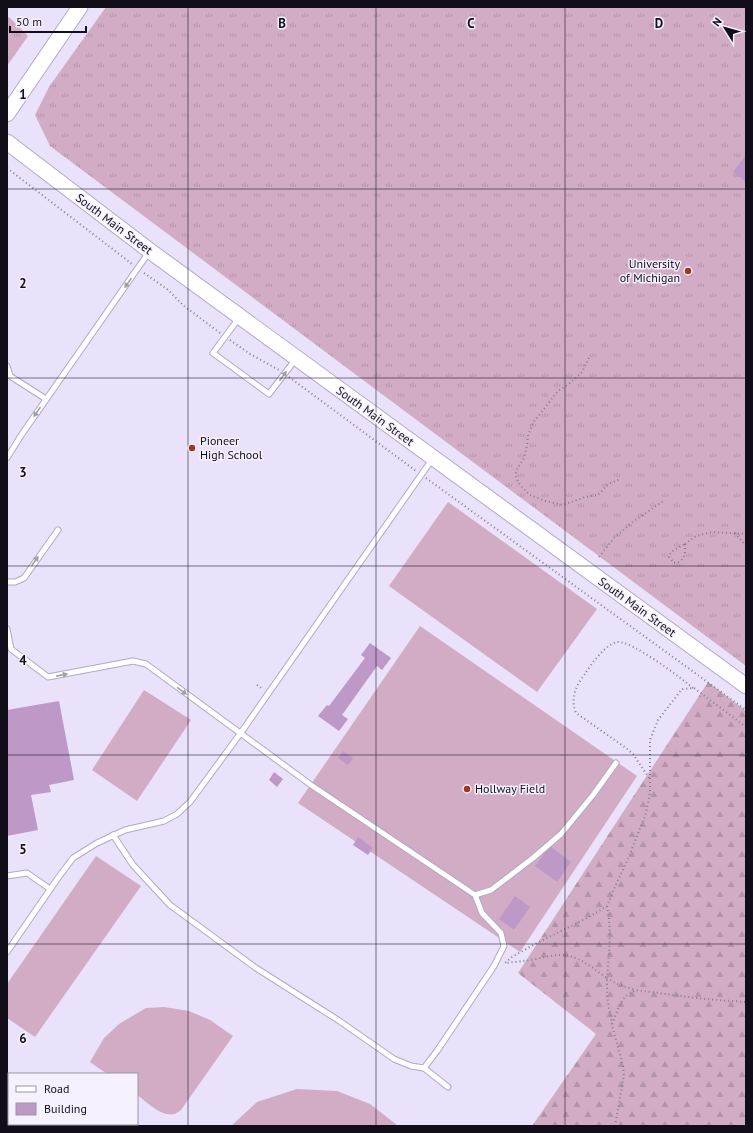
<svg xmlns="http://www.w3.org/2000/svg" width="753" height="1133" font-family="'PT Sans',sans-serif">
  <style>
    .grass { fill: url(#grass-tufts) }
    .forest { fill: url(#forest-firs) }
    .pitch { fill: #d2acc5 }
    .water { fill: #859fd0; stroke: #627499 }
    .building { fill: #be98c7 }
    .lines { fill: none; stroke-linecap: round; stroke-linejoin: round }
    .service-casing { stroke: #b2a8c7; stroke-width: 7 }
    .secondary-casing { stroke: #b2a8c7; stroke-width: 17 }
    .path { stroke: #827c8f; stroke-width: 2; stroke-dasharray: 1 3; stroke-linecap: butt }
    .service { stroke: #fff; stroke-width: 5 }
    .secondary { stroke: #fff; stroke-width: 15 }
    .oneway { fill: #a09fa3 }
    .grid { fill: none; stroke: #120e19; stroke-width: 1; stroke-opacity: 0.55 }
    .poi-dot { fill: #9f371c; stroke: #f5f1fe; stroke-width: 1.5 }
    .labels { text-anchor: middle; stroke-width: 3; stroke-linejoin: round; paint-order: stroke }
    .street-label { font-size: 12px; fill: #120e19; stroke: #f5f1fe }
    .poi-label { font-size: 12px; fill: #120e19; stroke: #f5f1fe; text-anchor: start }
    .grid-label { font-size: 13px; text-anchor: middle; font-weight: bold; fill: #120e19; stroke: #f5f1fe; stroke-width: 3; stroke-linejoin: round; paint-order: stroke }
  </style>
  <defs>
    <pattern id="grass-tufts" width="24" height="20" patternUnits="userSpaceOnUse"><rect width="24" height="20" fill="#d2acc5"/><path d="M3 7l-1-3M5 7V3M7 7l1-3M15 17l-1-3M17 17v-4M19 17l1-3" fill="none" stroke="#b393a9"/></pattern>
    <pattern id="forest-firs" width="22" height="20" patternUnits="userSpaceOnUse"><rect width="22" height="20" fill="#d2acc5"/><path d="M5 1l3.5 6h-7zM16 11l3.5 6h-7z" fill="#b393a9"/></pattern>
  </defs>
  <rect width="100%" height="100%" fill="#eae1fb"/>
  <g class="grass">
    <path d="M106 7H746V666L50 146 35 115 49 87Z"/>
    <path d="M9 17 28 36 7 66V18Z"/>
  </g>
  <path class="forest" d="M708 682 746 711V1126H532L596 1034 518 973Z"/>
  <g class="pitch">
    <path d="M448 502 597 609 537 692 389 586Z"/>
    <path d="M420 626 637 776 520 952 298 803Z"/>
    <path d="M144 690 191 720 137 801 92 770Z"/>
    <path d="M96 856 141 886 35 1037 7 1018V984Z"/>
    <path d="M164 1007 189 1011 210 1020 233 1036 181 1110C166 1123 150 1104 137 1095V1074H107L90 1062 104 1038 119 1024 146 1008Z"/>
    <path d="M297 1089 337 1091 370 1104 397 1125 231 1126 257 1102Z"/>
  </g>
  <path class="water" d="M27 1124H84L83 1126H26Z"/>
  <g class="building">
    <path d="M746 155V182L733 172Z"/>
    <path d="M370 643 391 658 382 670 377 666 342 715 348 719 339 731 318 716 327 705 329 706 365 658 361 655Z"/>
    <path d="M59 701 74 780 49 785 51 792 31 795 38 830 7 836V710Z"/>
    <path d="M343 751 353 758 348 765 338 758Z"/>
    <path d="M274 772 283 779 277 787 269 780Z"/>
    <path d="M358 837 373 848 368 855 353 845Z"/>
    <path d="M550 846 571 862 557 882 535 866Z"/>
    <path d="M515 896 530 907 514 930 499 919Z"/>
  </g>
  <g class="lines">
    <defs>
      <g id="service">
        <path d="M239 318 213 353 269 394 295 360"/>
        <path d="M7 366 10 376 46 399"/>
        <path d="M7 458 22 434 149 252"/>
        <path d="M7 582H15L24 578 58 530"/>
        <path d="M7 629 11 649 48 677 133 661 146 664 311 785 475 895 491 890 533 858 561 834 593 795 616 763"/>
        <path d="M113 835 133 865 170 905 256 968 338 1020 394 1059 411 1066 424 1068 437 1051 494 966 504 946 501 933 482 913 475 895"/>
        <path d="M7 876 27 873 50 889"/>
        <path d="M7 952 58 878 73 858 97 843 125 830 164 821 177 814 190 802 240 734 433 458"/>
        <path d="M424 1068 448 1087"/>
      </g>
      <g id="secondary">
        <path d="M7 114 80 7"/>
        <path d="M7 142 150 251 746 686"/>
      </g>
    </defs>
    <use href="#service" class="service-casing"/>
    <use href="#secondary" class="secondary-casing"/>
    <g class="path">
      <path d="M7 168 132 264"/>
      <path d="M144 273 167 289 184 306 220 333"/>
      <path d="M230 340 250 354 279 370"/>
      <path d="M589 358 582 372 569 384 558 391 533 423 528 435 527 446 524 458 516 471V478L520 485 530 495 545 501 563 505 585 497 598 495 608 484 621 479"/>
      <path d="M289 377 416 471"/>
      <path d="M426 478 746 710"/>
      <path d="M735 533 746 546"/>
      <path d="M685 544 696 536 712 532 746 534"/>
      <path d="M685 544C685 552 686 557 679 562L674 563 669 557 671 552Z"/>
      <path d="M599 557 614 538 634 521 665 500"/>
      <path d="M257 685 263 689"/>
      <path d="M649 778 633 754 626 748 576 713C570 699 576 685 585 674 591 664 606 644 617 642 631 640 681 678 693 688"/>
      <path d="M607 906C612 930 609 953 607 978L617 984 635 990"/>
      <path d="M612 1024 620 1004 626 996 636 990 704 999 746 1002"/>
      <path d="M615 1126 624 1075 623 1066 612 1025 607 996V978C595 970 583 959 569 956 558 953 547 957 536 959 525 961 515 962 505 963L512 957 535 944 589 917 607 906 617 882 628 859 646 813 650 793V740L658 720 682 689 694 688 746 727"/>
    </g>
    <use href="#service" class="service"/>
    <use href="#secondary" class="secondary"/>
  </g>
  <defs><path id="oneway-solid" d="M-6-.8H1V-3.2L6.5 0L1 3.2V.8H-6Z"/></defs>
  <g class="oneway">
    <use href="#oneway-solid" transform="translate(128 283) rotate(125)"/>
    <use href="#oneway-solid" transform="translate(283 376) rotate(-53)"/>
    <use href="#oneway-solid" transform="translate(37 412) rotate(125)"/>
    <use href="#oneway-solid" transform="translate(35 561) rotate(-55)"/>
    <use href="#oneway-solid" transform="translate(62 675) rotate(-11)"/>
    <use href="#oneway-solid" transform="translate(182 691) rotate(36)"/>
  </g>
  <path class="grid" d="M188 7V1126M376 7V1126M565 7V1126M7 189H746M7 378H746M7 566H746M7 755H746M7 944H746"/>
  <g class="poi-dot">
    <circle cx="688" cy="271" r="4"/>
    <circle cx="192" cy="448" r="4"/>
    <circle cx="467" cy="789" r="4"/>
  </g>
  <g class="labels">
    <g class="street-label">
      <text transform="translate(114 224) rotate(37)" y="4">South Main Street</text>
      <text transform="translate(375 416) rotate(36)" y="4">South Main Street</text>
      <text transform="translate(637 607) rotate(36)" y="4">South Main Street</text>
    </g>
    <g class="poi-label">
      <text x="680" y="268" text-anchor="end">University<tspan x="680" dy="14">of Michigan</tspan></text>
      <text x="200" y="445">Pioneer<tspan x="200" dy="14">High School</tspan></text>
      <text x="475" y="793">Hollway Field</text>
    </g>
  </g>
  <g class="grid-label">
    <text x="282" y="28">B</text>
    <text x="471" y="28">C</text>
    <text x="659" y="28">D</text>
    <text x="23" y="99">1</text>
    <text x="23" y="288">2</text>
    <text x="23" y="477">3</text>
    <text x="23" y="665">4</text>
    <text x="23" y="854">5</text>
    <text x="23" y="1043">6</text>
  </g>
  <rect width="753" height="1133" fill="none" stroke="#120e19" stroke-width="16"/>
  <rect x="8" y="1073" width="130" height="52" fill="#f5f1fe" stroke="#9a96a2"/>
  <rect x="16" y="1086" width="20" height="6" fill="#ffffff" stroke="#9a96a2"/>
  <text x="44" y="1093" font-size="12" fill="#120e19">Road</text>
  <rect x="16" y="1103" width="20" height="12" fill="#be98c7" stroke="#9a96a2"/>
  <text x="44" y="1113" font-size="12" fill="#120e19">Building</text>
  <g transform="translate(725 28) rotate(307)" stroke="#f5f1fe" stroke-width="3" paint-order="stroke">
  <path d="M0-3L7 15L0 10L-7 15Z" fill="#120e19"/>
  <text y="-6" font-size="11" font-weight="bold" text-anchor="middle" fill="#120e19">N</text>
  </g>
  <path d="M10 26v6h76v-6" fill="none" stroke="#120e19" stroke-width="2"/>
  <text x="16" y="26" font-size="12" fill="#120e19" stroke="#f5f1fe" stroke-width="3" paint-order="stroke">50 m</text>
</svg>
